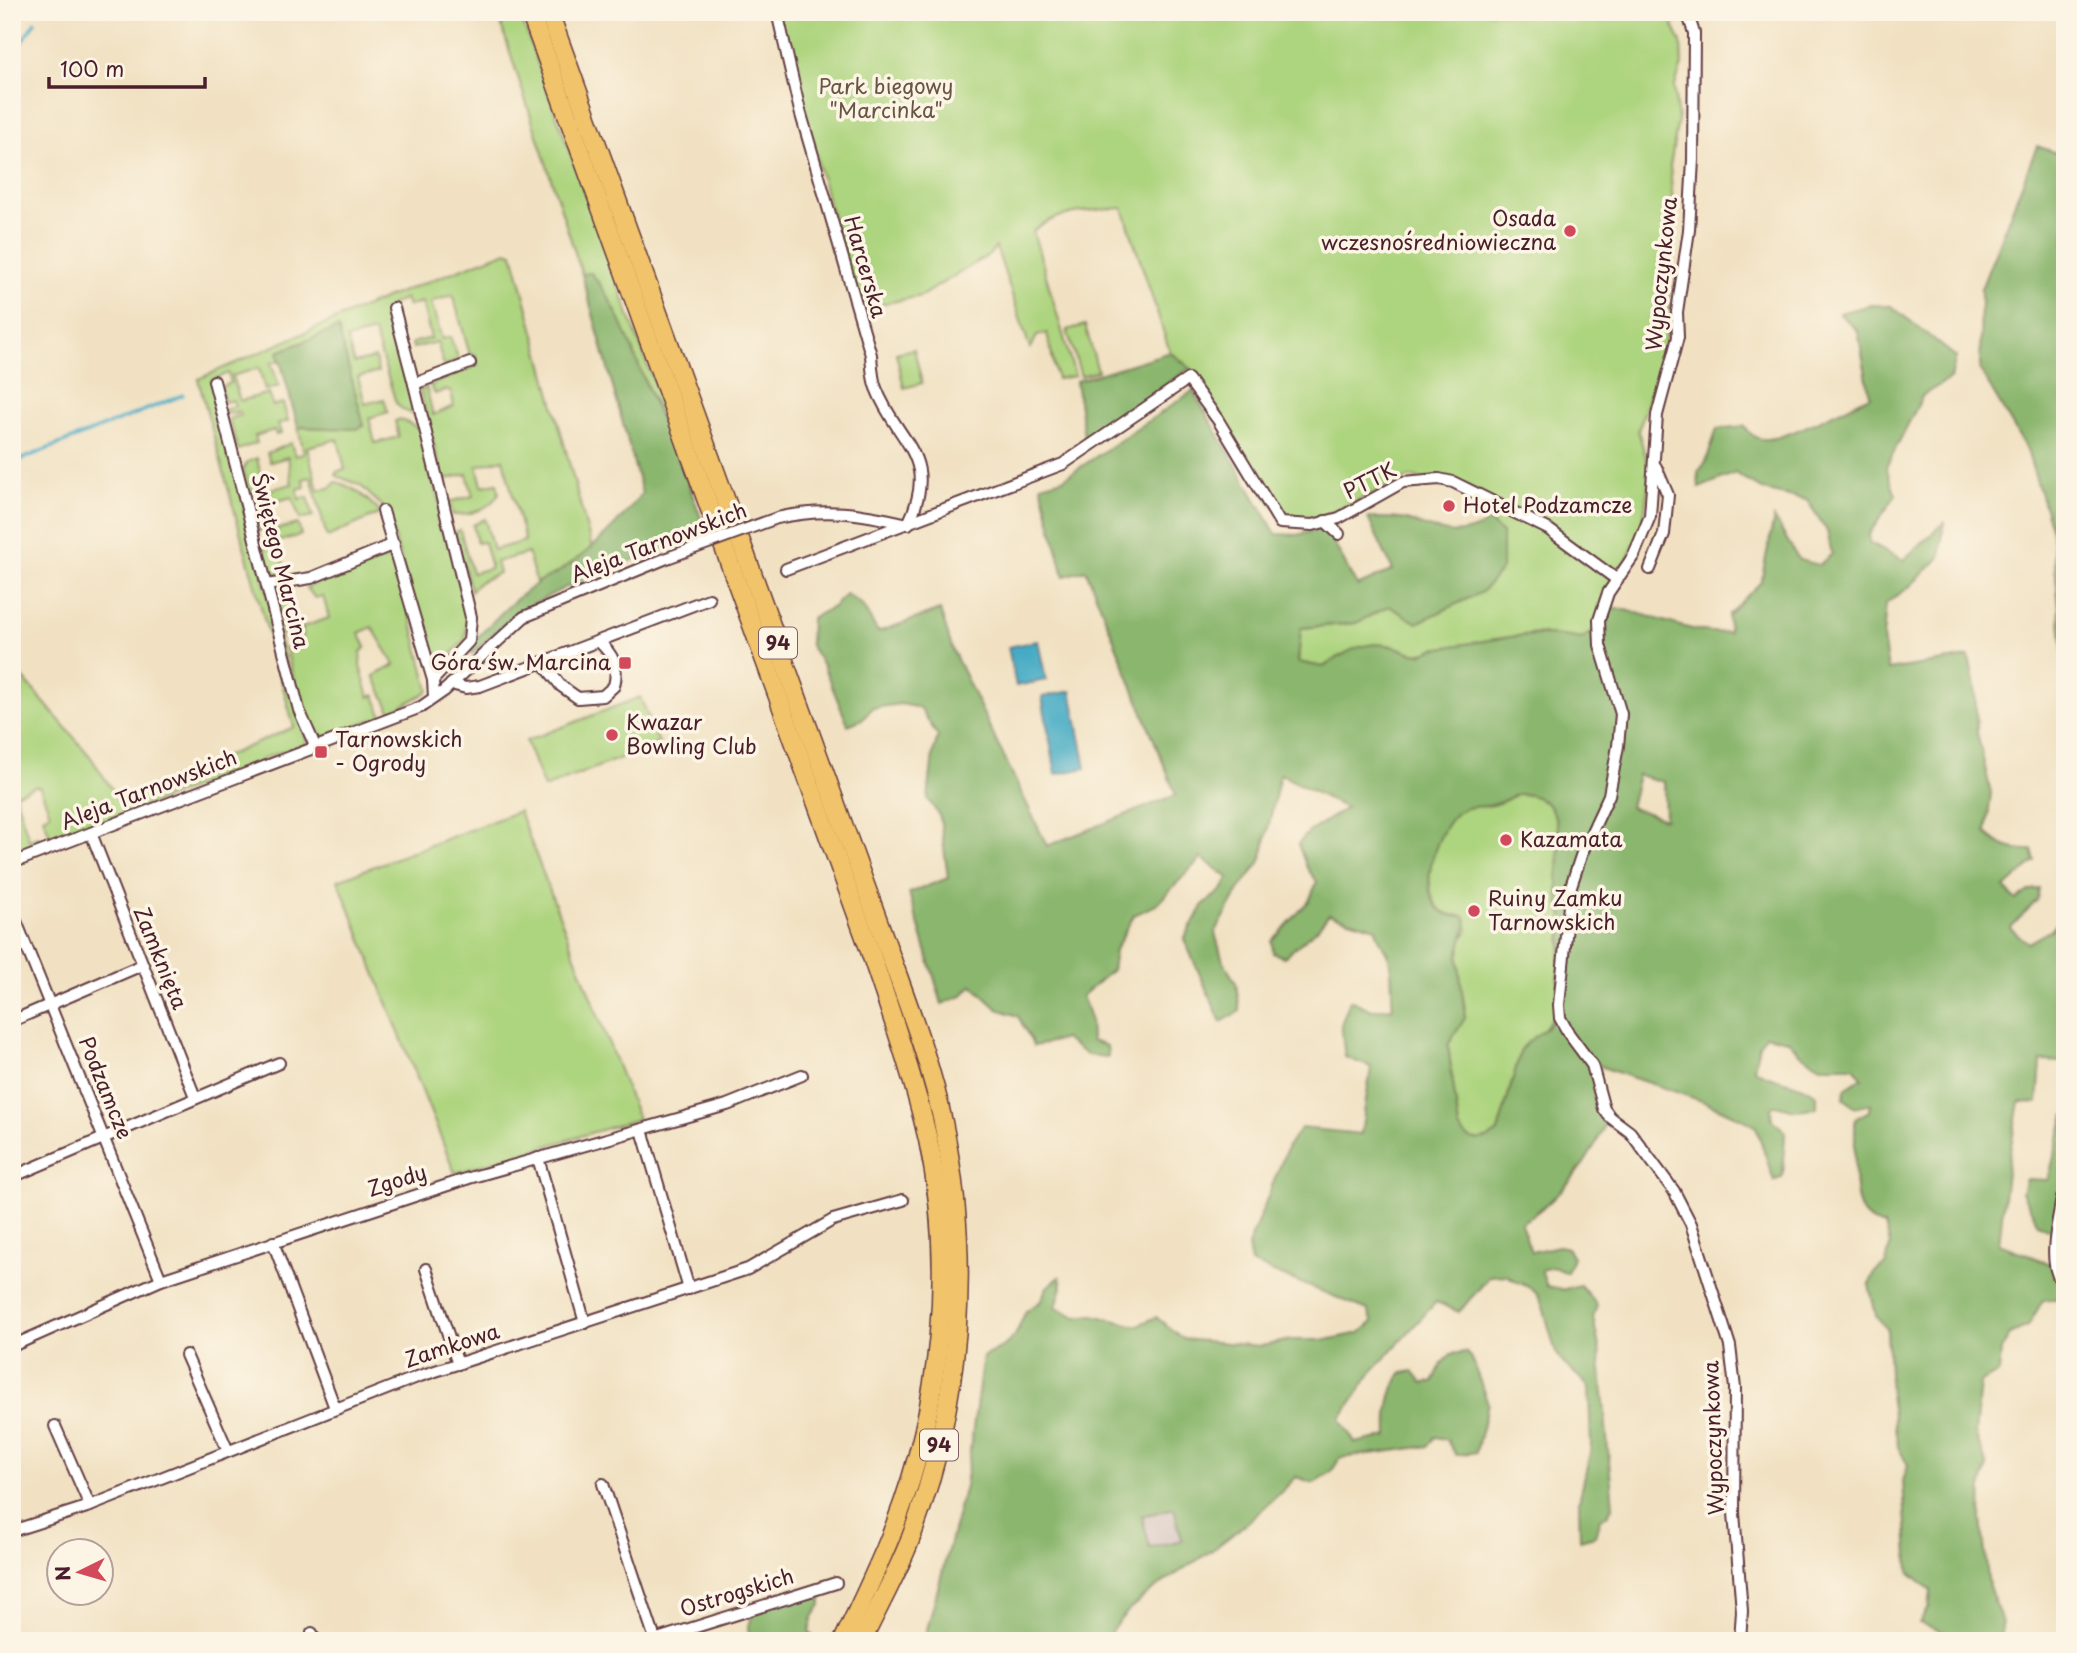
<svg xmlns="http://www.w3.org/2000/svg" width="2077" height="1653" font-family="'Playpen Sans',sans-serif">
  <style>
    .industrial { fill: #d1bfbd }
    .green { fill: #add47e; stroke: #7c7a54; stroke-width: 2 }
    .forest { fill: #8ab66d; stroke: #6a6a4c; stroke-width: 2; fill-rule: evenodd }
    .water { fill: #45abc4; stroke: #486578; stroke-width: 2 }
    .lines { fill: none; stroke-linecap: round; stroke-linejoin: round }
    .stream { stroke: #45abc4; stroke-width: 3.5 }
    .street-casing { stroke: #633c42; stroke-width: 14 }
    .primary-casing { stroke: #633c42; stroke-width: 21 }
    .street { stroke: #fff; stroke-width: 10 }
    .primary { stroke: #f1c36a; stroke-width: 18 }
    .street-bridge-casing { stroke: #633c42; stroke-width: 14; stroke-linecap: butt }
    .street-bridge { stroke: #fff; stroke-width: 10 }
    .poi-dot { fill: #d1495b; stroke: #fcf5e5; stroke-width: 2.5 }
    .labels { text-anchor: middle; stroke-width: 7; stroke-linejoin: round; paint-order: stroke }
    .shield { fill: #fcf5e5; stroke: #7f5f63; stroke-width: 2 }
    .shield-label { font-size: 19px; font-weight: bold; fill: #4a1f2b }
    .park-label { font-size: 21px; fill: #685544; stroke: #fcf5e5 }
    .poi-label { font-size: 21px; fill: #4a1f2b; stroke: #fcf5e5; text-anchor: start }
    .street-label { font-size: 21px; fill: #4a1f2b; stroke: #fcf5e5 }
  </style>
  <rect width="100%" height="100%" fill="#fcf5e5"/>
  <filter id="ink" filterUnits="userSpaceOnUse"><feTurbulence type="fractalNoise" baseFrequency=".0143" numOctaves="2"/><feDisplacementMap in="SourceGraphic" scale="14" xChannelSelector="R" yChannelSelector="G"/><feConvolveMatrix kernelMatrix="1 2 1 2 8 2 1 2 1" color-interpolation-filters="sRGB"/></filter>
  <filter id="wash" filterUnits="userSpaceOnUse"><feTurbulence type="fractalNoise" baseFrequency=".00686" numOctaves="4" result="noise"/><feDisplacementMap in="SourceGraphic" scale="28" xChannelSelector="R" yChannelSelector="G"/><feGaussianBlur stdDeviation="1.57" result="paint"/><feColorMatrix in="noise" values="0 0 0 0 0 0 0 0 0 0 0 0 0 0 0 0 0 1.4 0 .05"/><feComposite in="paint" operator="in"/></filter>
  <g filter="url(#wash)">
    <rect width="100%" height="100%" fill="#f1e1c2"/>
    <path class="industrial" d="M1174 1508 1182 1540 1150 1548 1142 1516Z"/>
    <g class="green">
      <path d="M497 12H519L693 491 633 353 591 274H582Z"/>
      <path d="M777 12H1681L1673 26 1681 42 1682 65 1674 88 1678 120 1670 166 1675 232 1664 354 1638 431 1650 471 1643 524 1627 560 1615 571 1609 569 1467 486 1410 477 1314 520 1286 519 1268 499 1232 432 1190 368 1170 352 1123 208C1095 210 1056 211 1033 231L1075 376 1057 379 1047 333 1037 336 1030 348 996 247 989 255 921 296 857 309Z"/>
      <path d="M507 251 513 253 592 548 557 573 536 583 528 553 496 562 499 573 479 582 471 591 455 532 460 530 472 573 491 568 484 542 477 543 473 525 485 519 493 550 525 541 503 459 477 466 482 486 497 483 499 493C491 508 470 516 453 515L449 502 473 496 467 474 443 480 420 390 426 387 433 415 454 406 451 391 445 390 435 394 430 385 478 365 475 354 470 355 453 295 431 302 442 339 450 337 459 360 444 366 437 342 413 348 412 343 431 338 422 302 408 306 405 298 389 306 418 416 403 410 396 403 374 332 347 339 354 363 375 358 378 372 358 377 365 404 384 399 388 412 369 418 375 443 399 437 395 421 400 419 420 429 468 612 465 640 437 669 433 668 386 510 360 485 337 476 336 472 345 469 338 439 307 447 318 490 330 488 336 482C356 487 367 499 381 513L327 537 311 477 303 479 305 487 297 489 299 499 308 497 313 516 300 519 292 497 267 504 275 530 298 524 301 535 277 542 287 574H271L264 548 274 544 269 528 259 531 254 510 264 508 259 490 249 492 243 470 247 462 257 458 264 491 292 484 288 457 270 462 267 453 291 443 295 456 304 453 298 427 356 429 364 426 338 328 278 352 280 360 271 363 279 386 265 390 259 368 232 376 240 401 269 393 273 406 283 403 288 421 278 424 281 433 276 435 274 430 255 436 257 443 238 450 229 419 241 415 239 411 228 414 226 409 235 406 233 400 225 402 220 387 231 383 228 373 211 380 307 744C292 750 268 753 257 764L52 841 43 817 50 813 40 787 35 786 15 794 29 840 38 837 40 845 12 856V665L90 756 117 797 129 798 294 727 198 379 388 297Z"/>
      <path d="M1085 325 1098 371 1081 376 1067 330Z"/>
      <path d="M914 349 922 383 904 388 896 353Z"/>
      <path d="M1502 506 1548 529 1618 584 1610 606H1603L1598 627 1582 639 1536 633 1434 649C1413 660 1406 647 1386 645 1362 642 1342 654 1323 667L1298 662 1301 628 1356 623 1389 606 1502 534 1489 522Z"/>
      <path d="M395 555 429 691 391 712 374 676 395 665 372 627 359 633 366 647 361 652 360 666 369 697 375 695 382 716 320 739C301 725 292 671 286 647L302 641 303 627 329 618 323 596 315 598 306 588 333 574 335 578Z"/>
      <path d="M287 592 293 625 300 624 302 634 283 638 274 596Z"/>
      <path d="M640 697 659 743 544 788 526 741Z"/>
      <path d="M1517 794C1584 793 1546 877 1563 916L1556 1011 1542 1032 1521 1050 1498 1132C1485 1143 1469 1144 1459 1128L1448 1045 1458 1029 1465 1008 1457 966 1461 941 1468 930 1464 916C1408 919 1430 831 1460 810 1470 804 1481 807 1492 805 1501 803 1509 798 1517 794Z"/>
      <path d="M519 811 638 1119 455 1173 338 880Z"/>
    </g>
    <g class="forest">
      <path d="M2037 146 2065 156V675L2052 531 2027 450 1980 370 1981 289Z"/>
      <path d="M591 273C620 307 635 358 652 399 671 444 692 487 706 534 642 558 569 578 512 618 498 628 485 642 472 654L469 647C489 625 511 601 536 584 543 579 552 576 560 571 592 550 619 524 642 493L582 274Z"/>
      <path d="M1871 305 1891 306 1956 357 1951 378 1923 395 1886 467 1896 495 1869 534 1870 543 1903 560 1944 523 1940 557 1908 588 1886 603 1883 638 1888 670 1969 657 1975 688 1977 733 1991 793 1986 833C2001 846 2012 851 2032 850L2035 861 2005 888 2016 900 2030 890 2039 889 2037 900 2010 928 2028 943 2051 930 2065 915V1062L2041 1061 2038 1103 2019 1102 2008 1162 1999 1244 2056 1266 2058 1234 2038 1224 2022 1192 2026 1179 2048 1180 2065 1114V1263L2059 1277 2065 1292 2055 1299 2043 1300 2028 1326 2010 1334 2001 1350 1999 1372 1980 1383 1975 1433 1987 1465 1982 1485 1981 1519 1989 1586 2002 1623V1641H1969L1919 1623 1929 1608 1931 1590 1909 1572 1903 1481 1908 1465 1898 1447 1890 1396 1887 1330 1876 1315 1869 1285 1875 1272 1886 1264 1890 1245 1885 1226C1876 1223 1867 1221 1862 1212 1851 1192 1856 1143 1855 1119L1869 1111 1870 1104 1856 1107 1844 1099 1845 1089 1862 1078 1854 1066H1821L1799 1053 1788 1040 1766 1035 1759 1044 1754 1069C1773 1082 1795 1079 1817 1095V1108L1794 1110 1776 1105 1771 1108 1772 1120 1785 1131 1783 1177 1774 1181 1756 1127C1705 1096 1645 1085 1590 1062L1608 1116C1593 1160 1560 1199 1521 1223L1531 1252 1559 1246 1567 1248 1573 1257 1567 1273 1553 1267 1541 1270 1547 1287 1562 1290 1580 1285 1597 1305 1593 1318 1599 1347 1613 1506 1607 1515 1600 1519 1595 1536 1580 1540 1579 1501 1591 1448 1589 1388C1580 1374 1562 1367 1556 1352 1550 1338 1545 1302 1535 1292 1526 1283 1516 1284 1507 1275L1490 1276 1459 1312 1436 1302 1372 1372 1340 1419 1355 1443 1388 1436C1387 1411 1388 1395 1401 1373L1413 1371 1423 1383 1433 1382 1441 1365 1451 1354 1466 1352 1471 1357 1488 1403 1476 1452 1456 1455 1446 1439 1435 1437 1428 1446 1340 1458 1331 1472 1314 1483 1296 1477C1271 1503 1243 1527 1215 1548 1174 1578 1133 1594 1105 1641H924L965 1486 983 1357 1004 1346 1015 1336 1026 1311 1040 1302 1047 1287 1060 1277 1062 1287 1056 1307 1076 1317 1093 1315 1136 1326 1156 1317 1183 1339 1261 1346 1291 1340H1326L1360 1333 1373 1322 1368 1310 1251 1263 1248 1246 1288 1146 1301 1128 1361 1134 1371 1067 1345 1057 1341 1025 1350 1000 1372 1010 1393 1008C1391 993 1393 973 1389 958 1385 947 1378 941 1376 928L1329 914 1317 929 1284 957 1273 953 1272 941 1309 901 1317 882 1307 868 1298 844 1309 832 1346 808 1280 774 1261 861 1241 887 1215 933 1223 961 1236 983 1240 1011 1221 1022 1184 939 1203 905 1222 890 1229 878 1201 858 1156 905 1134 915 1115 950 1112 970 1082 996 1090 1018 1091 1041 1107 1046 1108 1057 1087 1055 1064 1039 1034 1046 1018 1016 998 1009 972 985 962 996 942 1004 909 893 948 878 940 817 928 799 933 753 938 736 920 708 901 704 872 708 863 719 848 725 823 665 810 645 811 618 833 607 846 594 862 605 878 632 940 610 953 651 1047 846 1176 795 1086 570 1064 576 1041 485 1063 479 1193 391 1276 534 1297 535 1326 528 1357 586 1393 570 1368 518C1380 518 1394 517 1406 520 1442 530 1453 542 1489 522L1502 533V569L1482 592 1417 623 1389 606 1356 623 1301 628 1298 662 1323 667C1343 654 1361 641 1386 645 1405 648 1413 660 1433 649 1487 642 1527 628 1582 639L1598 627 1603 606C1647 610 1688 636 1729 632L1728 615 1761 582 1774 518 1799 560 1819 565 1832 554 1827 531 1807 500 1763 490 1735 473 1699 488 1698 472 1706 462 1717 429 1744 426C1748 432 1755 438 1762 439 1783 442 1848 406 1870 396L1858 331 1839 313ZM1638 775 1664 782 1665 819 1630 807ZM1517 794C1584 793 1546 877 1563 916 1562 938 1562 1005 1552 1020 1544 1034 1529 1037 1521 1050L1498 1132C1484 1143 1468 1144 1459 1128L1448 1045 1465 1018 1458 955 1467 923 1464 916C1408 919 1431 837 1456 814 1467 804 1479 808 1492 805 1501 803 1509 798 1517 794ZM1174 1508 1182 1540 1150 1548 1142 1516Z"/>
      <path d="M338 328 364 426 356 429 298 427 278 352Z"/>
      <path d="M1170 352 1190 368 1085 443 1076 381Z"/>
      <path d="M821 1589V1605L813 1617 809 1632 819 1641H756L750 1637 749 1625 755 1609Z"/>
    </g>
    <g class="water">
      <path d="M1038 641 1046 680 1016 686 1008 647Z"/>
      <path d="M1071 691 1086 768 1056 774 1042 697Z"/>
    </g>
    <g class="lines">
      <g class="stream">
        <path d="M12 57 35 22"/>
        <path d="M12 463 183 395"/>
      </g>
    </g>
  </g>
  <g filter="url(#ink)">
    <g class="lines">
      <defs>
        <g id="street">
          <path d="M777 12 800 111 871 355C872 366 872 378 876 388 897 443 941 456 908 524"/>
          <path d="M1687 12 1694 33 1693 160 1689 230 1677 312 1678 337 1657 415 1650 516 1634 555 1608 593 1599 620 1600 645 1621 714 1618 746 1609 795 1582 853 1571 886 1559 1005 1560 1018 1569 1034 1592 1065 1604 1109 1610 1117 1630 1132 1674 1191 1691 1224 1730 1346 1735 1388 1734 1513 1742 1611 1740 1641"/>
          <path d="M394 308 414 384"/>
          <path d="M214 381 299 710 316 748"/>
          <path d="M383 511 433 680 434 697"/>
          <path d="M777 518C826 507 860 513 908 524"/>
          <path d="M1325 521 1339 534"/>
          <path d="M786 569 1063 464 1188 379 1218 420 1280 523 1313 525 1339 518 1403 482 1439 479 1453 482 1548 529 1616 579"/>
          <path d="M1650 569 1664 534 1668 495 1656 467"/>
          <path d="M267 585 311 578 394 544"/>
          <path d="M542 662 561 686 578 698 603 696 614 686C619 666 613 654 598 641"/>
          <path d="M433 680 469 641 471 617 414 384 470 363"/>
          <path d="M451 684 466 688 480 686 709 599"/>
          <path d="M91 833 195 1097"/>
          <path d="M12 863 421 707 444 691 524 617 667 558"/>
          <path d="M12 911 161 1280"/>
          <path d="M12 1021 142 965"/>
          <path d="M642 1130 689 1289"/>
          <path d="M538 1158 585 1323"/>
          <path d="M12 1177 279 1063"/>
          <path d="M2062 1198C2058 1223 2045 1266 2065 1287"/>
          <path d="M273 1242 335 1408"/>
          <path d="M426 1269 458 1364"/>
          <path d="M12 1346 161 1280 469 1178 727 1105 802 1075"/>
          <path d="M186 1355 228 1451"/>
          <path d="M55 1426 90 1506"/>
          <path d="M603 1484 655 1639"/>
          <path d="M12 1531 90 1506 417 1377 748 1269 833 1220 903 1200"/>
          <path d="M312 1633 315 1641"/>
          <path d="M651 1641 836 1583"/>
        </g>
        <g id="primary">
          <path d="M530 12 869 948C890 1011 913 1074 928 1140 955 1265 941 1406 895 1525 880 1564 861 1603 843 1641"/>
          <path d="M549 12 885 940C906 1000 930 1059 943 1122 972 1262 961 1406 910 1540 897 1574 878 1607 862 1641"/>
        </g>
      </defs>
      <use href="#street" class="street-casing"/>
      <use href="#primary" class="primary-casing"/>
      <use href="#street" class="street"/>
      <use href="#primary" class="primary"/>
      <defs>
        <path id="street-bridge" d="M667 558 777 518"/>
      </defs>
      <use href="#street-bridge" class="street-bridge-casing"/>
      <use href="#street-bridge" class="street-bridge"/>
    </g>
  </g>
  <g class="poi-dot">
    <circle cx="1570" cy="231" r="7"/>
    <circle cx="1449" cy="506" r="7"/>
    <rect x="618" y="656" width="14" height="14" rx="3.5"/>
    <circle cx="612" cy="735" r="7"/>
    <rect x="314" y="745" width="14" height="14" rx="3.5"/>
    <circle cx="1506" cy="840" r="7"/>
    <circle cx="1474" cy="911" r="7"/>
  </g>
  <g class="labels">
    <g class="shield">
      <rect x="759" y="627.5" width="38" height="31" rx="5"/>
      <rect x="920" y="1429.5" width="38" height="31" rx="5"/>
    </g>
    <g class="shield-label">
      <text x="778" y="650">94</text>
      <text x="939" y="1452">94</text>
    </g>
    <g class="park-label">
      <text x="886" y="94">Park biegowy<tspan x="886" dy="24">"Marcinka"</tspan></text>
    </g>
    <g class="poi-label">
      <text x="1556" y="226" text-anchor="end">Osada<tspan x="1556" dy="24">wczesnośredniowieczna</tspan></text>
      <text x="1463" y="513">Hotel Podzamcze</text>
      <text x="611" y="670" text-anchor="end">Góra św. Marcina</text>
      <text x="626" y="730">Kwazar<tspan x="626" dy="24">Bowling Club</tspan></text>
      <text x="335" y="747">Tarnowskich<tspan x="335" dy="24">- Ogrody</tspan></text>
      <text x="1520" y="847">Kazamata</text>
      <text x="1488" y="906">Ruiny Zamku<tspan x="1488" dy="24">Tarnowskich</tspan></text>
    </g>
    <g class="street-label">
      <text transform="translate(865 267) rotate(74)" y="7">Harcerska</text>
      <text transform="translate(1662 274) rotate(-84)" y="7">Wypoczynkowa</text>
      <text transform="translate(1370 481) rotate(-27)" y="7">PTTK</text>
      <text transform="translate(659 543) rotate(-21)" y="7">Aleja Tarnowskich</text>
      <text transform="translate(280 561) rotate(76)" y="7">Świętego Marcina</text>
      <text transform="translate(149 790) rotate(-21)" y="7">Aleja Tarnowskich</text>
      <text transform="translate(160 958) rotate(68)" y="7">Zamknięta</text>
      <text transform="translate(105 1088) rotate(68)" y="7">Podzamcze</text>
      <text transform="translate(397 1181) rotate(-18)" y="7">Zgody</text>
      <text transform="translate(452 1346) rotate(-18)" y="7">Zamkowa</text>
      <text transform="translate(1714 1438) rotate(-92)" y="7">Wypoczynkowa</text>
      <text transform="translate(737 1593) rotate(-17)" y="7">Ostrogskich</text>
    </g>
  </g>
  <rect width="2077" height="1653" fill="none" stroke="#fcf5e5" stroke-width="42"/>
  <g transform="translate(80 1572) rotate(265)"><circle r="33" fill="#fcf5e5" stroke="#b59f9b" stroke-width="2"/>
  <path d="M0-5L12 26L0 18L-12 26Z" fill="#d1495b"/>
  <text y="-10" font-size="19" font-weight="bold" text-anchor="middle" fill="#4a1f2b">N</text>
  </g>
  <path d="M49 77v10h156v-10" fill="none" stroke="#4a1f2b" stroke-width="3.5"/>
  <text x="60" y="77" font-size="21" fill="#4a1f2b" stroke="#fcf5e5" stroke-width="5" paint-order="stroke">100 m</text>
</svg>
